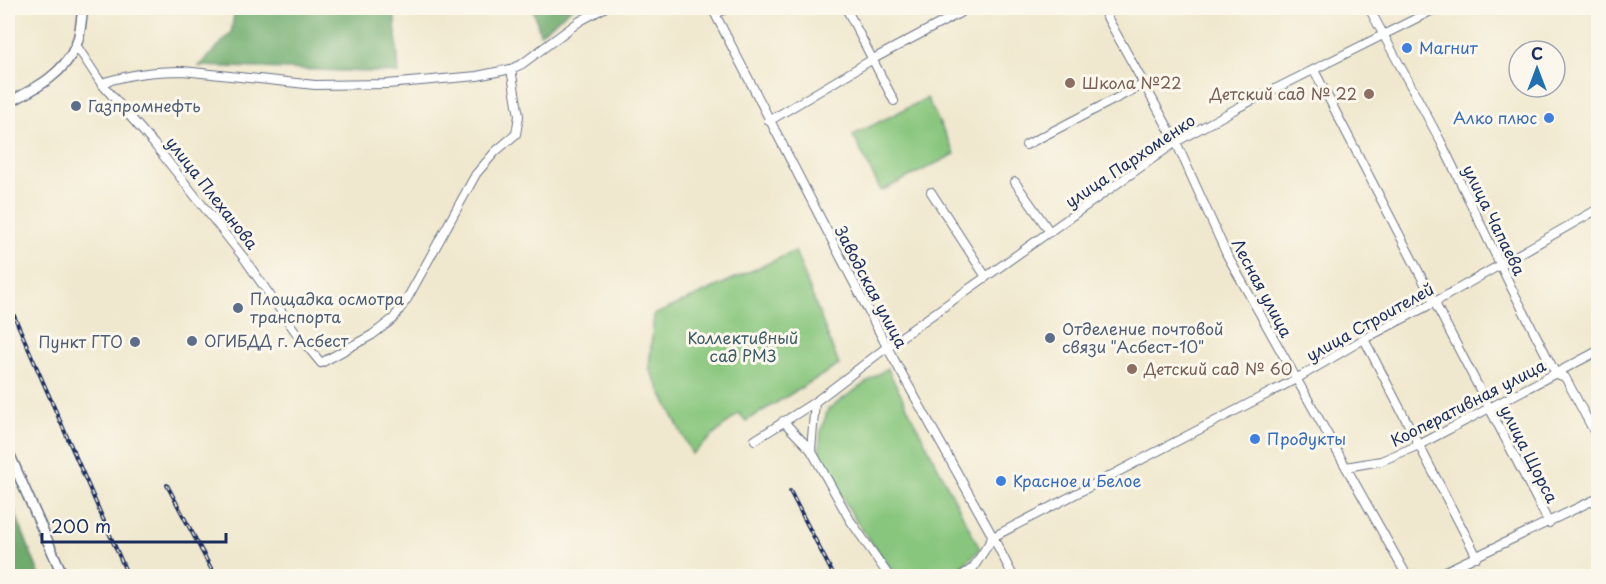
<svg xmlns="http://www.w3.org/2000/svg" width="1606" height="584" font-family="'Playpen Sans',sans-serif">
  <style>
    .green { fill: #88c67d; stroke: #527a6e; stroke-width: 1.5 }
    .forest { fill: #6eab6c; stroke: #446d65; stroke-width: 1.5 }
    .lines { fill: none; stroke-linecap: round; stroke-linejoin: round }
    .minor-casing { stroke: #667085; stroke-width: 10 }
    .major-casing { stroke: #667085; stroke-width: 12 }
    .minor { stroke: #fff; stroke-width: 8 }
    .major { stroke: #fff; stroke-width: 9 }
    .rail-casing { stroke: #1b2f5e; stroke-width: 4 }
    .rail { stroke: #fbf7ec; stroke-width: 1.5; stroke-dasharray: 4.5; stroke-linecap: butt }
    .shop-dot { fill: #3f7fe0; stroke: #fbf7ec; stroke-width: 2 }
    .education-dot { fill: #8d6e63; stroke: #fbf7ec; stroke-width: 2 }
    .service-dot { fill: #5c6f8a; stroke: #fbf7ec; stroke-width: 2 }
    .labels { text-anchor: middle; stroke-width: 6; stroke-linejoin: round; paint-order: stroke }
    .shop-label { font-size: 16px; fill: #366cbe; stroke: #fbf7ec; text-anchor: start }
    .education-label { font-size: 16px; fill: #785e54; stroke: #fbf7ec; text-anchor: start }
    .service-label { font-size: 16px; fill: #4e5e75; stroke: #fbf7ec; text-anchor: start }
    .street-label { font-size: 16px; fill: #1b2f5e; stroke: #fbf7ec }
    .park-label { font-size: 16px; fill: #3c5c67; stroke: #fbf7ec }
  </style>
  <rect width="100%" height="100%" fill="#fbf7ec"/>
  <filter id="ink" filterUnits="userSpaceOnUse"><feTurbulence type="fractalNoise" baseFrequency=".0167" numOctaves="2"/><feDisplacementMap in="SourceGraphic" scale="12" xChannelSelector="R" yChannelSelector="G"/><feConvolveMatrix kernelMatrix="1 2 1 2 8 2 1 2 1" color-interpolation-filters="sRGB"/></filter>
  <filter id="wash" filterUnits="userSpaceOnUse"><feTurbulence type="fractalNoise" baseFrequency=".008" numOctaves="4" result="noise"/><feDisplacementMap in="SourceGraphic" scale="24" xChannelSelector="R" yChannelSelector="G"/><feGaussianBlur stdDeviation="1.35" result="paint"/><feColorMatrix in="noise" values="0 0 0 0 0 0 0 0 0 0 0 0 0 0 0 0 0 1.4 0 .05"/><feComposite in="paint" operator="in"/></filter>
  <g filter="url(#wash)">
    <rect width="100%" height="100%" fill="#f0e8ce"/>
    <g class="green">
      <path d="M927 98 955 154 881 191 853 135Z"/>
      <path d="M795 251 839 365 746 421 739 413 692 454 649 368 654 315Z"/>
      <path d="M887 368 980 549 952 576H896L856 521 819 456 821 431 828 409Z"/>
    </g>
    <g class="forest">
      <path d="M235 8H394L399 73 199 66 231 33Z"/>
      <path d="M533 8H572L540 34Z"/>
      <path d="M8 495 40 576H8Z"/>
    </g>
  </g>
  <g filter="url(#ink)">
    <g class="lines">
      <defs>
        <g id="minor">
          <path d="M712 8 887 347 993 537 1013 576"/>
          <path d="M846 8 894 101"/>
          <path d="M1102 8 1176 142 1227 255 1407 576"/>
          <path d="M1369 8 1441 142 1512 289 1556 374 1565 377 1598 439"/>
          <path d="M716 14 727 8"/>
          <path d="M76 45 101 83 154 144 244 258 297 334 321 363 372 335 393 319 407 299 476 174 495 152 516 134 519 116 511 69"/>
          <path d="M1314 70 1549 523"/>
          <path d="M101 83C132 74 151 71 183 71L315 85 387 84 477 76 511 69 522 64 580 21 604 8"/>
          <path d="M769 121 873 59 969 8"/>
          <path d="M1026 145 1144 84"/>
          <path d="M1015 182 1050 232"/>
          <path d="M931 192 986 277"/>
          <path d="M1364 339 1477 557"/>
          <path d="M815 402 811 450 850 520 889 576"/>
          <path d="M783 421 811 450"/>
          <path d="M755 440 815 402 887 347 1176 142 1239 107 1437 8"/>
          <path d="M1346 467 1381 461 1419 445 1598 351"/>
          <path d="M961 576 973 568 993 537 1296 379 1364 339 1435 302 1598 209"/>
          <path d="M1435 576 1598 498"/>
          <path d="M1592 576 1598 574"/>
        </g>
        <g id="major">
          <path d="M8 103C34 89 64 75 76 45 81 34 81 19 83 8"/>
          <path d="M8 451 63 576"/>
        </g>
      </defs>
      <use href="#minor" class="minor-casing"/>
      <use href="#major" class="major-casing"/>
      <use href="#minor" class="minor"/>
      <use href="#major" class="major"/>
      <defs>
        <g id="rail">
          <path d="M8 302 128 576"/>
          <path d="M167 485 215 576"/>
          <path d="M790 491 834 576"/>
          <path d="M253 571 256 576"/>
        </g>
      </defs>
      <use href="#rail" class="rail-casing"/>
      <use href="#rail" class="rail"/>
    </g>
  </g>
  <g class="shop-dot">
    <circle cx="1407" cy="48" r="6"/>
    <circle cx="1549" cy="118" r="6"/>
    <circle cx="1255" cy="439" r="6"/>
    <circle cx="1001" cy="481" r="6"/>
  </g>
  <g class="education-dot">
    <circle cx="1070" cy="83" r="6"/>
    <circle cx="1369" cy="94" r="6"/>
    <circle cx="1132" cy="369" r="6"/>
  </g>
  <g class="service-dot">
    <circle cx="76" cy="106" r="6"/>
    <circle cx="238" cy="308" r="6"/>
    <circle cx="1050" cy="338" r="6"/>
    <circle cx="192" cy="341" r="6"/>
    <circle cx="135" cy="342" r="6"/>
  </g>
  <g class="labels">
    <g class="shop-label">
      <text x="1419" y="54">Магнит</text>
      <text x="1537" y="124" text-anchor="end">Алко плюс</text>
      <text x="1267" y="445">Продукты</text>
      <text x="1013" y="487">Красное и Белое</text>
    </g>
    <g class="education-label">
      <text x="1082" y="89">Школа №22</text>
      <text x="1357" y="100" text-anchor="end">Детский сад № 22</text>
      <text x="1144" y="375">Детский сад № 60</text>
    </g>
    <g class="service-label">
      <text x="88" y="112">Газпромнефть</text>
      <text x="250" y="305">Площадка осмотра<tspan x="250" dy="18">транспорта</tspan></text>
      <text x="1062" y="335">Отделение почтовой<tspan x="1062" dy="18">связи "Асбест-10"</tspan></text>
      <text x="204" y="347">ОГИБДД г. Асбест</text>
      <text x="123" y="348" text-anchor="end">Пункт ГТО</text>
    </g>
    <g class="street-label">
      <text transform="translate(1130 161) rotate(-34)" y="6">улица Пархоменко</text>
      <text transform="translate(212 193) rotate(52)" y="6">улица Плеханова</text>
      <text transform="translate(1494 220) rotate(64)" y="6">улица Чапаева</text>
      <text transform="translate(871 287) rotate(62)" y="6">Заводская улица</text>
      <text transform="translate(1262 288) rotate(62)" y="6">Лесная улица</text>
      <text transform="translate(1370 322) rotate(-29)" y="6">улица Строителей</text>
      <text transform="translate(1468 403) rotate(-27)" y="6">Кооперативная улица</text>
      <text transform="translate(1529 454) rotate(63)" y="6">улица Щорса</text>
    </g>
    <g class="park-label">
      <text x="743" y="344">Коллективный<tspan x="743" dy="18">сад РМЗ</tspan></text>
    </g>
  </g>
  <rect width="1606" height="584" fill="none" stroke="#fbf7ec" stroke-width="30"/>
  <g transform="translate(1537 69)"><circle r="28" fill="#fbf7ec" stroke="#a1a7b3" stroke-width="1.5"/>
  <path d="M0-4.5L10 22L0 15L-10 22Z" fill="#1f6fb2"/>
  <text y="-9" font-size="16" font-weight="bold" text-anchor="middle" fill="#1b2f5e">С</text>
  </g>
  <path d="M42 533v9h184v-9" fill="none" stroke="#1b2f5e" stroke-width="3"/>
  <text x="51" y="533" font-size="18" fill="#1b2f5e" stroke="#fbf7ec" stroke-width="4.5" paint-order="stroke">200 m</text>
</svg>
